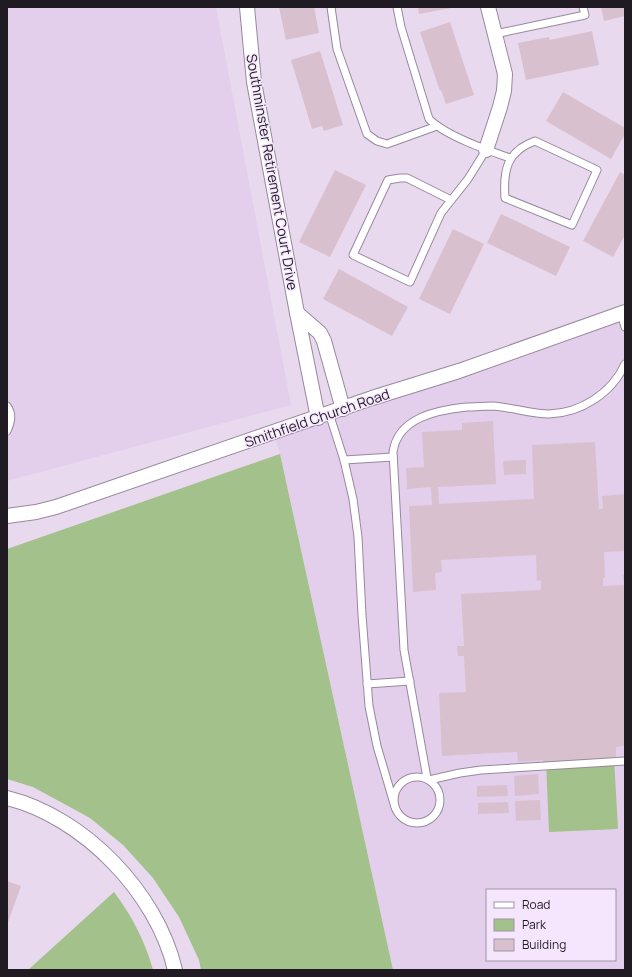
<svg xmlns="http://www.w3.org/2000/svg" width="632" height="977" font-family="Manrope,sans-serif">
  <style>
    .built { fill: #e3cfec; fill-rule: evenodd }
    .green { fill: #a3c18a }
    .building { fill: #d9c0cf }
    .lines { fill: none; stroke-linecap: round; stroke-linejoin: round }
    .service-casing { stroke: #97899d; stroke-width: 9 }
    .minor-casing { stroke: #97899d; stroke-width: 16 }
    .service { stroke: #fff; stroke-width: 7 }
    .minor { stroke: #fff; stroke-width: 14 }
    .labels { text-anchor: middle; stroke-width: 3; stroke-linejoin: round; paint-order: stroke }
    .street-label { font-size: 14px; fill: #201b23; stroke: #f6e6fd }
  </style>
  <rect width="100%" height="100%" fill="#e8d9ef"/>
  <g class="built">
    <path d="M7 7H216L291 405 7 481Z"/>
    <path d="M625 316V970H393L280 454 275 438ZM487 890H615V960H487Z"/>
  </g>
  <g class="green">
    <path d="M280 454 393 970H201L199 960 179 917 153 878 123 845 90 818 33 787 7 779V549Z"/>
    <path d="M614 758 618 829 549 832 546 762Z"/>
    <path d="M114 892C132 916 145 941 153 970H28Z"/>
  </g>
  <g class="building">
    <path d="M279 7H314L319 33 286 40Z"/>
    <path d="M418 7H450L451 8 419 14Z"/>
    <path d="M601 7H625V16L604 21Z"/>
    <path d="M450 22 474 95 446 104 441 90 440 91 420 32Z"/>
    <path d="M592 31 599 65 526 80 518 43 549 37 550 40Z"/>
    <path d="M320 51 343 125 324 131 322 126 312 129 291 60Z"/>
    <path d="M563 92 625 128V134L611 159 546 121Z"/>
    <path d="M335 170 366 185 330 257 299 242Z"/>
    <path d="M620 172 625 175V235L613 257 583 241Z"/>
    <path d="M501 214 570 247 556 276 487 243Z"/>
    <path d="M453 229 484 244 450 314 419 299Z"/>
    <path d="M339 269 408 307 392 336 323 299Z"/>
    <path d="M493 421 496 484 438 487 439 504 534 499 532 445 595 442 599 509H603L602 496 625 494V551L604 552 605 578H603V586L624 585 623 575H625V746L616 747V758L546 762H543V760L518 762 517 752 442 756 439 693 466 692 464 656H458L457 646H464L461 594 541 590V580L537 581 536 555 441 560 442 572 435 573 436 590 413 592 409 506 432 505 431 487 407 489 406 468 424 467 422 432 462 430V423Z"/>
    <path d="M526 460V474L504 475 503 461Z"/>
    <path d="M538 774 539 794 515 796 514 776Z"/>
    <path d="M507 785 508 796 477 797V786Z"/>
    <path d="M540 800 541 820 516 821 515 801Z"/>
    <path d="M508 802 509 813 478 814V803Z"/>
    <path d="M7 881 21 886 7 925Z"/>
  </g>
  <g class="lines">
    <defs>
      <g id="service">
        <path d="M331 7 337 49 367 134 377 141 387 144 437 126"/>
        <path d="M397 7 401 27 429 119C446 136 487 150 510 158"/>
        <path d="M495 34 585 15 583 7"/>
        <path d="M535 141 597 170 572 225 505 198C503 170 507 151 535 141Z"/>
        <path d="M451 200 407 178H400L388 180 353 255 410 282 441 213 468 179 486 150"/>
        <path d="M621 313 625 327"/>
        <path d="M7 406C13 414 11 422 7 431"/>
        <path d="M329 413 344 460 353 499 358 537 362 615 369 706 377 746 395 807"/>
        <path d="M344 460 393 457"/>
        <path d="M367 684 410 681"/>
        <circle cx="417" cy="800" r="23"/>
        <path d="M427 778 404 650 393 452C398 417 438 410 467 407 475 407 484 406 492 406 511 407 531 414 549 414 581 413 612 393 625 364"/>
        <path d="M429 780 460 773 481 770 625 761"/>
      </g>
      <g id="minor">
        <path d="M247 7 254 82 297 313"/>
        <path d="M486 150 500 107 504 91 505 74 488 7"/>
        <path d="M318 418 297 313 320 333 324 341 343 409"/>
        <path d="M7 516 36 512 56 507 372 398 459 371 625 312"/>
        <path d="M7 798C84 817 157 893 175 970"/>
      </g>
    </defs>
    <use href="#service" class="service-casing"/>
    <use href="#minor" class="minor-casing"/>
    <use href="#service" class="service"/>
    <use href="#minor" class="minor"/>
  </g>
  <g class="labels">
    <g class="street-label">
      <text transform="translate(272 172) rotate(80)" y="5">Southminster Retirement Court Drive</text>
      <text transform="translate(317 418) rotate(-19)" y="5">Smithfield Church Road</text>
    </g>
  </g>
  <rect width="632" height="977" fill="none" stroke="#201b23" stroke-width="16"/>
  <rect x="486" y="889" width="130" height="72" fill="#f6e6fd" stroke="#a095a6"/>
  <rect x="494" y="902" width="20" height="6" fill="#ffffff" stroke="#a095a6"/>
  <text x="522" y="909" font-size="12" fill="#201b23">Road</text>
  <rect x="494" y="919" width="20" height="12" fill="#a3c18a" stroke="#a095a6"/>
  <text x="522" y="929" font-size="12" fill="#201b23">Park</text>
  <rect x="494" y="939" width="20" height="12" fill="#d9c0cf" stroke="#a095a6"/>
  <text x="522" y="949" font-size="12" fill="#201b23">Building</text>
</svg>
